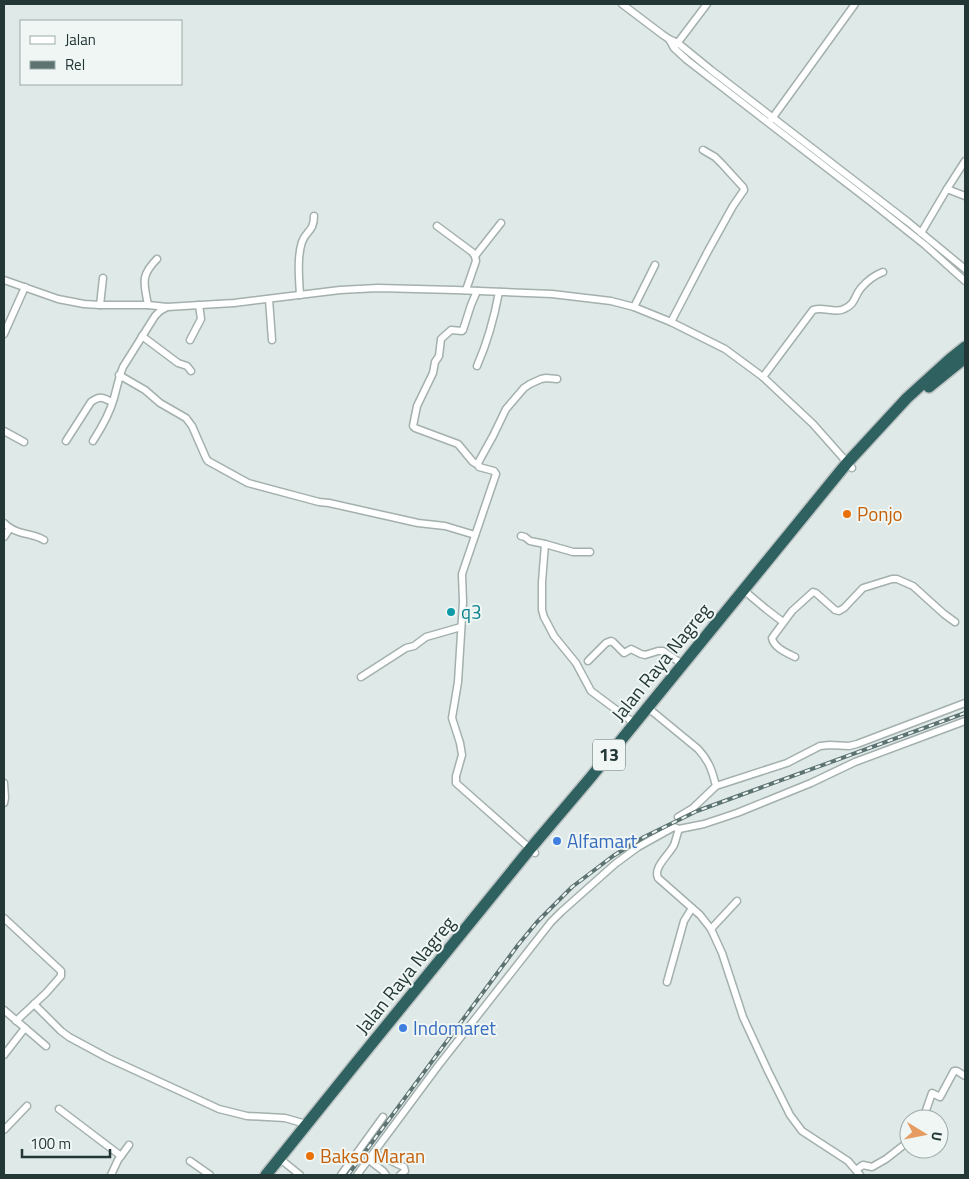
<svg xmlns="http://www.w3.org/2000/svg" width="969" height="1179" font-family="'Titillium Web',sans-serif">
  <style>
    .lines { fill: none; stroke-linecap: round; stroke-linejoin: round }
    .street-casing { stroke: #a3b0ae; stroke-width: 9 }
    .highway-casing { stroke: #bdc3c3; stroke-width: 14 }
    .street { stroke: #fff; stroke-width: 6 }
    .highway { stroke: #306161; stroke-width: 11 }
    .rail-casing { stroke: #5c7372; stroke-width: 4 }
    .rail { stroke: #eff6f4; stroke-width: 2; stroke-dasharray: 5.5; stroke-linecap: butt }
    .food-dot { fill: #e8710a; stroke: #eff6f4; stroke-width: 2 }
    .culture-dot { fill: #0f9aa8; stroke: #eff6f4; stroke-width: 2 }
    .shop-dot { fill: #3f7fe0; stroke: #eff6f4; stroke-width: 2 }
    .labels { text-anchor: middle; stroke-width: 4; stroke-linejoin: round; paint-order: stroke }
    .shield { fill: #eff6f4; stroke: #60706f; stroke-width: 1 }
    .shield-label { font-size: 18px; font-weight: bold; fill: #223736 }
    .food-label { font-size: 19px; fill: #c56008; stroke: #eff6f4; text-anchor: start }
    .culture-label { font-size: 19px; fill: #0d838f; stroke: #eff6f4; text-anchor: start }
    .street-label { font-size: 19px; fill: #223736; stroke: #eff6f4 }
    .shop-label { font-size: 19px; fill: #366cbe; stroke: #eff6f4; text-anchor: start }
  </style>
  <rect width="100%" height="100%" fill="#dfe9e7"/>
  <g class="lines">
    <defs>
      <g id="street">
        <path d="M622 4 663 35 669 39 678 43 711 70 908 222 965 269"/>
        <path d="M669 39 674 48 687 60 871 202 925 245 965 281"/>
        <path d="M676 45 707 4"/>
        <path d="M771 120 855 4"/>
        <path d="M947 189 965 161"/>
        <path d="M437 226 472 252 475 256 476 261 466 290"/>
        <path d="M921 233 947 189 965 196"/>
        <path d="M475 256 501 223"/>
        <path d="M4 280 58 299 84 304 100 305H148L167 307 234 303 340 290 378 288 455 290 552 294 611 301 634 307 671 322 725 349 763 377 813 424 852 468"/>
        <path d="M477 291 471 305 463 330 462 331 451 330 441 339 439 356 435 362 433 373 417 406 413 426 415 428 458 444 473 462 478 465"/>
        <path d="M300 295C299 278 297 257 302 242 306 230 314 232 314 216"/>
        <path d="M269 299 272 340"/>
        <path d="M100 305 103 278"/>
        <path d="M148 305C144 283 140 276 157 259"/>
        <path d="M634 307 655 265"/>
        <path d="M671 322 708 251 733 206 744 190 743 187 722 164 715 157 703 150"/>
        <path d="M4 334 25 287"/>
        <path d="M142 336 178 363 187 366 191 371"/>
        <path d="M190 340 201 319 199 305"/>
        <path d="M477 366C488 341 494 319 499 292"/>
        <path d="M119 375 145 390 160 403 186 418 192 426 206 458 208 461 248 483 319 502 329 503 418 523 445 526 475 535"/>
        <path d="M763 377 813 310C824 306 834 314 844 309 856 304 854 296 861 288 867 281 875 275 883 272"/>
        <path d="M4 431 24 442"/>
        <path d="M66 441 91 402C101 395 103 398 112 402"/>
        <path d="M93 441C102 427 110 413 114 398 117 387 119 377 123 367L155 316 160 311 167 307"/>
        <path d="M4 523C8 527 13 530 19 532 28 535 36 535 44 540"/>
        <path d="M521 536 525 537 530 541 545 544 542 582V610L544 617 554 636 576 663 591 691 634 723"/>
        <path d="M4 537 10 528"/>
        <path d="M545 544 573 552H590"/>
        <path d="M747 593 766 609 783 622"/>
        <path d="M795 657C787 653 774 648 772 638L792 611 813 592 816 593 835 610 839 611 844 608 863 588 892 579H897L913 586 944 614 955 622"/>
        <path d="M588 661 606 643 611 641 613 642 624 653 626 652 631 649 641 654 645 655 658 651H663L682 664"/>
        <path d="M361 677 406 648 414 646 426 637 461 627"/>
        <path d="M647 707 698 749C709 761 712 770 716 786"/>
        <path d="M4 783 5 798 4 803"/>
        <path d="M678 817 693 808 716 786 787 763 820 746 830 745 849 746 857 744 965 703"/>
        <path d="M679 829C677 834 676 840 674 845 669 855 653 867 658 878L700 915 711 929 722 953 743 1017 768 1071 790 1115 802 1131 848 1161 860 1175"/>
        <path d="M535 853 456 783V776L462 755 460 743 452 718 458 682 463 602 462 574 496 474 494 471 479 467 478 463 493 436 506 409 524 388 530 384 541 379 546 378 557 379"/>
        <path d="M4 918 61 971V976L46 993 16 1021"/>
        <path d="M711 929 737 901"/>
        <path d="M667 982 684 921 692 908"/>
        <path d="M34 1004 61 1031 69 1037 108 1058 219 1109 247 1116 285 1118 306 1124"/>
        <path d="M4 1010 46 1046"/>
        <path d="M4 1055 25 1028"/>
        <path d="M59 1109 121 1156"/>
        <path d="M923 1119 932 1093 940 1097 954 1071H957L965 1076"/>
        <path d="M4 1130 27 1106"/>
        <path d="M374 1153 404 1167 405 1171 400 1175"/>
        <path d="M369 1160 383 1171 386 1175"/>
        <path d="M190 1161 210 1175"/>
        <path d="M284 1162 300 1175"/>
        <path d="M856 1170 863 1165 872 1167 886 1159 909 1141"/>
        <path d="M111 1175 118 1160 129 1145"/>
        <path d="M341 1175 383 1117"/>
        <path d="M357 1175 438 1066 551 922 561 912 615 864 638 847 674 827 679 829 704 824 737 813 811 783 855 762 965 721"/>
      </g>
      <g id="highway">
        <path d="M929 387 965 358"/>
        <path d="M266 1175 356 1063 530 849 591 777 847 463 907 398 950 359 965 347"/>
      </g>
    </defs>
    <use href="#street" class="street-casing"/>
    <use href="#highway" class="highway-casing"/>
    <use href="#street" class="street"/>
    <use href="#highway" class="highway"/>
    <defs>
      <path id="rail" d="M348 1175 518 945 537 922 572 887 613 856 644 837 697 811 965 713"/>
    </defs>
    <use href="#rail" class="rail-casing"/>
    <use href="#rail" class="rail"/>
  </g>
  <g class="food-dot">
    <circle cx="847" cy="514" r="5"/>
    <circle cx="310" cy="1156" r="5"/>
  </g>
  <circle class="culture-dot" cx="451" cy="612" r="5"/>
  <g class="shop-dot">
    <circle cx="557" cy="841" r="5"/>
    <circle cx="403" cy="1028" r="5"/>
  </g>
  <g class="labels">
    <rect class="shield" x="593" y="739.5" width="32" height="31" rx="4"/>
    <g class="shield-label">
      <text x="609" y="761">13</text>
    </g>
    <g class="food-label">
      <text x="857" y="521">Ponjo</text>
      <text x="320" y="1163">Bakso Maran</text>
    </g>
    <g class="culture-label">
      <text x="461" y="619">q3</text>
    </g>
    <g class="street-label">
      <text transform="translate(661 662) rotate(-51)" y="7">Jalan Raya Nagreg</text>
      <text transform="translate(405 975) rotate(-51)" y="7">Jalan Raya Nagreg</text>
    </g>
    <g class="shop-label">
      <text x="567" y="848">Alfamart</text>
      <text x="413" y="1035">Indomaret</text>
    </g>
  </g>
  <rect width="969" height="1179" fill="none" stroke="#223736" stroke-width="10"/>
  <rect x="20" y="20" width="162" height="65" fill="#eff6f4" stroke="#9daaa8"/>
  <rect x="30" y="36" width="25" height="8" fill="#ffffff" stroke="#9daaa8"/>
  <text x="65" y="45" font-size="15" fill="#223736">Jalan</text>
  <rect x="30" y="61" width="25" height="8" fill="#5c7372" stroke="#9daaa8"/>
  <text x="65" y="70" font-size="15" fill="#223736">Rel</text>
  <g transform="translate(924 1134) rotate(100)"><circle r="24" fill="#eff6f4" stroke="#9daaa8"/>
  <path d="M0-4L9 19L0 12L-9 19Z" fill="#e69c60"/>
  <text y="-8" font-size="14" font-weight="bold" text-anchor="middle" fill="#223736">U</text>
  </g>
  <path d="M22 1149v8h88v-8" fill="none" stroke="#223736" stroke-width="2.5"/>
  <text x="30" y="1149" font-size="15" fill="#223736" stroke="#eff6f4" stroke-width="4" paint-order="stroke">100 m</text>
</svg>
